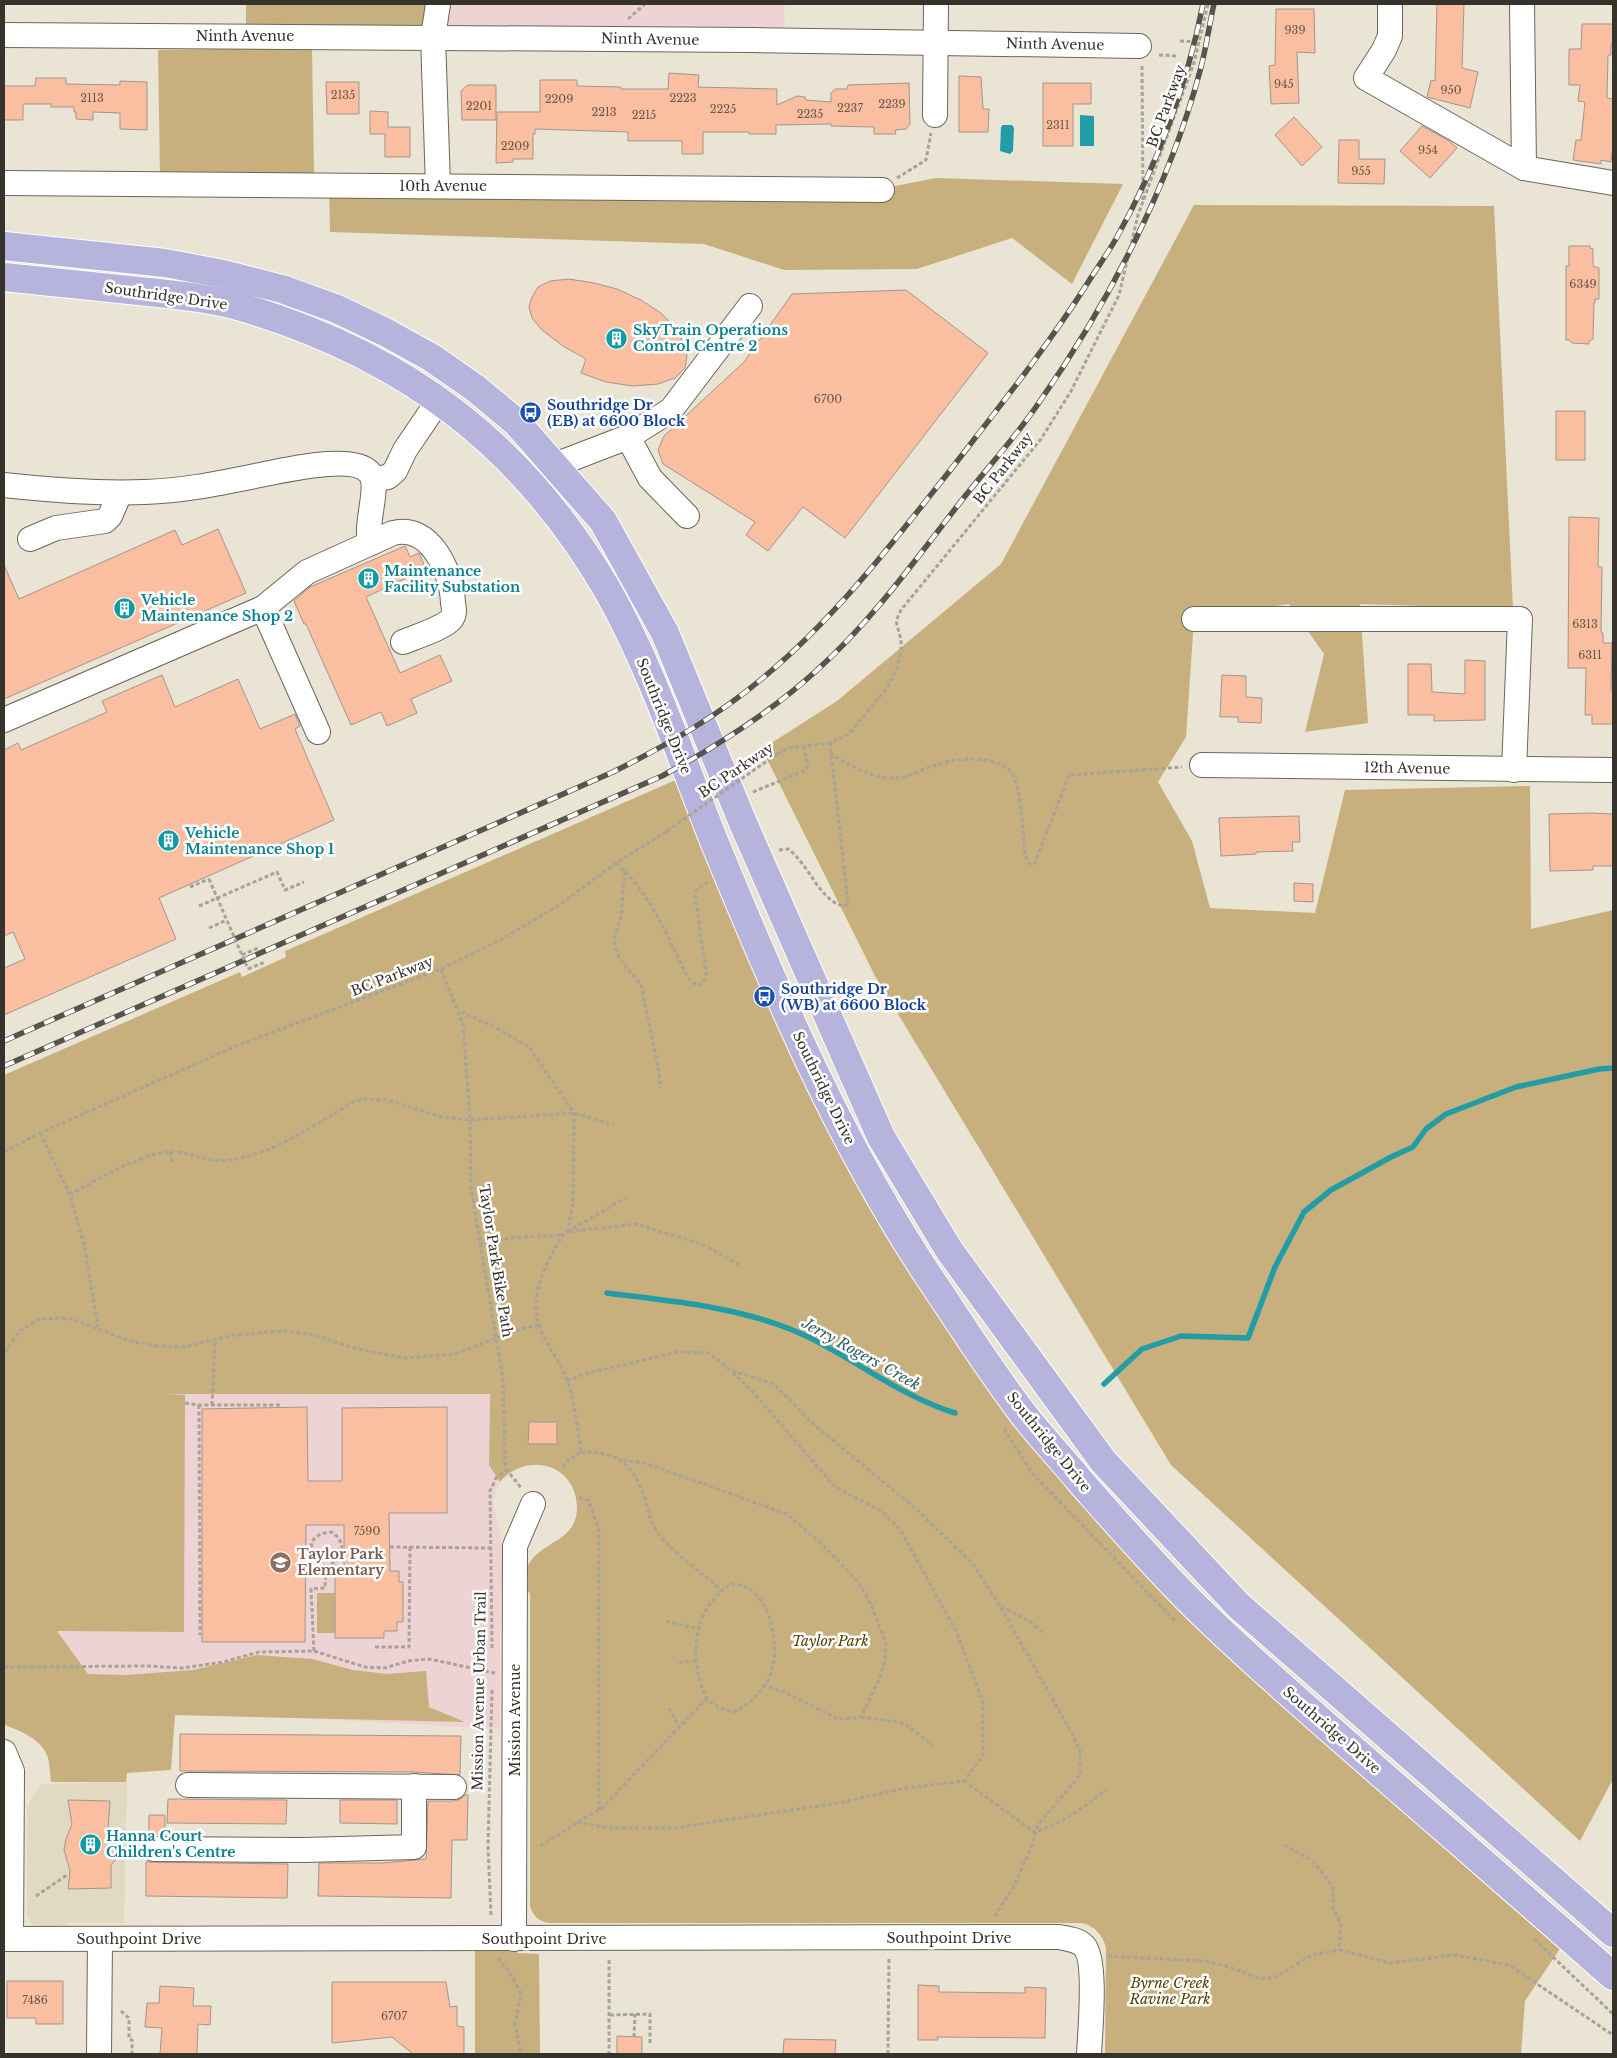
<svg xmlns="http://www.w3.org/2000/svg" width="1617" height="2058" font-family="'Libre Baskerville',serif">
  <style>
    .built { fill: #e2d9c3 }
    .education { fill: #eed3d5 }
    .green { fill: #c7b07d }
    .water { fill: #229da5 }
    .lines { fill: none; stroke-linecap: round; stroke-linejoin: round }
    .stream { stroke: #229da5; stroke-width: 5.5 }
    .building { fill: #fabea0; stroke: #a4958d }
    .minor-casing { stroke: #6c6659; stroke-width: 26 }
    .major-casing { stroke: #fff; stroke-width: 30 }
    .path { stroke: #a8a398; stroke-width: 3; stroke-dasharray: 4 2.5; stroke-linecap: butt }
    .minor { stroke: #fff; stroke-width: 24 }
    .major { stroke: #b6b3dc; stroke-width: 28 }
    .rail-casing { stroke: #57544c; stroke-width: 5.5 }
    .rail { stroke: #fff; stroke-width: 4; stroke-dasharray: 11; stroke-linecap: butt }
    .path-bridge { stroke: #a8a398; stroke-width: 3; stroke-dasharray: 4 2.5; stroke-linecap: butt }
    .labels { text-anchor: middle; stroke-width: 5; stroke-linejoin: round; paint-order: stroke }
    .number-label { font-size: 11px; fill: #67564a }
    .street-label { font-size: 14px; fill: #36332d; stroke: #fff }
    .culture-label { font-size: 14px; font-weight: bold; fill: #0d838f; stroke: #fff; text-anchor: start }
    .transit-label { font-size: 14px; font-weight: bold; fill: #164399; stroke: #fff; text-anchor: start }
    .education-label { font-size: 14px; font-weight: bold; fill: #785e54; stroke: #fff; text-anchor: start }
    .park-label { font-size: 14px; font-style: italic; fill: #543f00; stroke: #fff }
    .water-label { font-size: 15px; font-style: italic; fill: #2e5e62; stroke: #fff }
  </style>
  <rect width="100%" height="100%" fill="#eae4d5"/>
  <path class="built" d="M127 1782 124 1923H70L62 1929 36 1928 30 1922 27 1914V1807L31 1799 41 1784Z"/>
  <g class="education">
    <path d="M426 4H784L785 32 425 26Z"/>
    <path d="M58 1394H490L489 1465 500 1482 493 1501 504 1554 506 1583 500 1597V1729L318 1719 50 1711Z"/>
  </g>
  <g class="green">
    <path d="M246 4H426L425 26 246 28Z"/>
    <path d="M312 48 314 174 160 176 158 50Z"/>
    <path d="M936 178 1123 184 1072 284 1012 238 917 269 784 270 704 244 330 232 329 186 844 196Z"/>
    <path d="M1194 205 1494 206 1513 609 1360 604 1368 723 1305 732 1324 654 1289 604 1194 619 1186 737 1158 782 1192 841 1210 908 1315 913 1345 790 1530 786 1531 929 1613 910V1779L1580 1841 1171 1465 875 976 762 749 837 701 1001 564Z"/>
    <path d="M678 779 757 974 995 1394 1561 1947 1525 2001 1521 2054H1105L1106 1948C1103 1935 1094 1925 1081 1923H550C539 1922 533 1916 530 1906V1594L524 1584C525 1576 525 1569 530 1562 545 1540 577 1541 577 1507 576 1463 526 1451 500 1482L489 1465 490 1394H165L185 1395 184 1632 57 1631 88 1674 126 1675 193 1670 257 1655 312 1659 353 1670 386 1674 426 1671 429 1707 465 1722 175 1715 171 1770 127 1773 126 1782H51C50 1775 50 1766 48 1758 43 1740 21 1731 5 1725L4 1075 240 972 242 977 286 957 285 951Z"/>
    <rect x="317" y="1593" width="18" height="40"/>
    <path d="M475 1948 511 1949 518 1953 539 1954 540 2054H475Z"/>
  </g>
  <g class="water">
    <path d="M1080 115 1094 116V146H1080Z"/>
    <path d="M1003 125H1012L1014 128 1013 151 1010 154 1000 151 1001 127Z"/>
  </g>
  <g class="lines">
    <g class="stream">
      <path d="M607 1293C669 1301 732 1306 790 1329 847 1352 896 1395 955 1413"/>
      <path d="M1104 1384 1142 1349 1181 1336 1248 1338 1275 1267 1304 1212 1331 1190 1391 1157 1413 1147 1426 1129 1446 1114 1516 1087 1599 1069 1613 1068"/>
    </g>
  </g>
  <g class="building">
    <path d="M1437 4H1464L1462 68 1478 72 1470 108 1427 97 1431 80 1435 81Z"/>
    <path d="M1276 9H1314L1315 53 1297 52 1299 103 1271 104 1269 66 1275 65Z"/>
    <path d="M1582 24H1613V44H1611V55H1608L1607 98 1613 99V146L1611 162 1601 160V164L1573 160 1576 140H1581L1585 102 1578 101 1580 85H1569V49H1581Z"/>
    <path d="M669 73 699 75 698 87 777 89V105L797 96 805 97 806 100 831 102V93L835 89H847L848 85 909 83 910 124 906 129 895 130 896 134H874V127L831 126V124L776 125V134H749V132H703V154H682V141H628V132L535 129V134H533V159H513V162L496 163 497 112H540V80H577V86L621 87V89H668Z"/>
    <path d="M959 76 981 77 983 109H989L988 132H959Z"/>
    <path d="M36 78H66V84L120 85V81L147 82V130L120 129V113L93 112V120L76 119V112H74V107H51V104H23V120H4V86H35Z"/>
    <path d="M326 82H359V114H327Z"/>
    <path d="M1043 83H1091V104H1073V146H1043Z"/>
    <path d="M468 85H496V120H462L461 91Z"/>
    <path d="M370 111 388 112V127H410V157H385V134H370Z"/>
    <path d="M1294 117 1322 147 1302 166 1275 135Z"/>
    <path d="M1422 126 1449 141 1457 148 1430 178 1400 151Z"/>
    <path d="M1339 140H1359V159H1385L1384 184 1338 183Z"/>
    <path d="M1569 246H1590V248L1593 249V266L1599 268V299H1595V303H1594L1593 339 1589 341V344L1572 343 1569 340H1566V266H1569Z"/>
    <path d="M569 279 594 283 617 289 641 300 661 313 677 330 685 347 687 356 685 368 675 378 658 384 633 386 606 382 581 373 586 359 563 346 542 330 532 318 529 307 532 297 538 287 550 281Z"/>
    <path d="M906 290 988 353 845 538 803 507 768 551 746 535 755 522 663 464 658 450 664 436 744 362 792 294Z"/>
    <rect x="1556" y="411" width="29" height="49"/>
    <path d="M1569 517 1599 518 1598 567H1602L1601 632 1603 633V643H1612L1611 690H1613V724H1592V715H1585L1586 668H1568Z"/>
    <path d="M218 529 246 593 4 699V565L19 599 175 530 182 545Z"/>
    <path d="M405 546 410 557 419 553 426 569 366 597 400 673 440 655 452 681 411 699 417 713 387 726 381 712 351 725 306 624H304L294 601 310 587Z"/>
    <path d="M1465 660 1485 661V720L1434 721V715H1408V664H1431L1432 692 1465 694Z"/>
    <path d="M162 675 175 707 238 679 260 729 295 714 300 726 295 729 334 820 159 898 176 939 4 1015V968L25 959 13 932 4 936V750L18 743 21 750 107 712 102 701Z"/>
    <path d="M1222 675 1246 676V697L1262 698 1261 723 1238 722V717H1220Z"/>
    <path d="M1592 813 1613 814V866H1593V870L1550 871 1549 814Z"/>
    <path d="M1299 816 1300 842H1292L1293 851 1256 852V854L1221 856 1219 818Z"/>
    <path d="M1294 883 1313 884V902L1294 901Z"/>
    <path d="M307 1407 308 1481H342V1408L447 1407V1513H389L390 1571H399V1582H403V1622H397V1631H384V1638H335V1566H344V1525H306L305 1642H202V1409Z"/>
    <path d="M529 1422H557V1444H528Z"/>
    <path d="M180 1734 461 1736 460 1775 414 1772 180 1771Z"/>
    <path d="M465 1795H468L467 1840H452L451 1898 318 1896 319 1863H382L426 1859 428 1801H454L460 1799Z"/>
    <path d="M168 1799 287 1800 286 1824 167 1823Z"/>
    <path d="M68 1800 110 1801 108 1829 114 1837 116 1859 111 1865V1888L68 1889 70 1871 64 1850 66 1839 72 1824Z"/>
    <path d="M340 1800H397V1824L340 1823Z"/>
    <path d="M149 1815H165V1835L149 1834Z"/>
    <path d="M146 1862 288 1864 287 1898 146 1896Z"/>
    <path d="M7 1981H63V2024H36V2018H7Z"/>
    <path d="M332 1982H446L450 2007 457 2006V2026L464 2027V2054H413L392 2037 332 2043Z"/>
    <path d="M918 1985 939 1986V1992L1025 1993V1987L1046 1988 1045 2038 937 2037 938 2040H918Z"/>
    <path d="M160 1986 194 1988 193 2006H211L210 2025 198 2024 197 2054H160L162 2028 145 2027 147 2003H159Z"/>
    <path d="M617 2036 642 2037V2054H617Z"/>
    <path d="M784 2039 836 2040 835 2054H783Z"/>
  </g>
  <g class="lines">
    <defs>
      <g id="minor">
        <path d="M1390 4V36L1384 50 1366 78 1524 168 1613 183"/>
        <path d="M1522 4 1524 168"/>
        <path d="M4 35 752 40 1139 46"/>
        <path d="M935 115 936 4"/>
        <path d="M4 183 882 190"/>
        <path d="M438 186 433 37 438 4"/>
        <path d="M628 437 650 478 687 516"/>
        <path d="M555 465 628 437 671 410 750 306"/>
        <path d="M373 479 388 477 395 471 405 450 439 400"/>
        <path d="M4 485C50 490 98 494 145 492 185 491 225 482 265 474 287 470 352 454 369 472 382 486 363 524 371 543"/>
        <path d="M30 539 56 528 105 521 110 516 120 493"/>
        <path d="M263 608 318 732"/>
        <path d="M1194 619H1520L1514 770"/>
        <path d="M4 720 263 608 307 572 393 533C430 523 452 572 453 603 454 608 455 613 452 618 445 628 415 637 403 642"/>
        <path d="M1202 765 1613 770"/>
        <path d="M4 1752 12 1771 11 1939"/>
        <path d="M188 1785 454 1787"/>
        <path d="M154 1849 304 1850 414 1847V1786"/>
        <path d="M4 1939 1059 1937C1068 1939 1077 1939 1084 1946 1097 1960 1090 2033 1089 2054"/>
        <path d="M514 1939 515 1546 533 1504"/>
        <path d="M99 2054 100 1939"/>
      </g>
      <g id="major">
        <path d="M4 246 165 263 223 274 282 289 337 309 385 332 432 358 475 388 516 422 603 521 665 633 743 823 881 1137 949 1250 1103 1461 1239 1606 1613 1933"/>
        <path d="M4 277C49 282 94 286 139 291 176 295 213 298 248 309 408 358 524 446 608 591 652 669 681 758 714 841 778 997 844 1153 940 1293 967 1334 994 1376 1024 1415 1042 1438 1062 1459 1080 1481 1118 1524 1156 1568 1197 1608 1253 1663 1313 1714 1371 1765 1452 1835 1533 1906 1613 1976"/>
      </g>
    </defs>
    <use href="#minor" class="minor-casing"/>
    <use href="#major" class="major-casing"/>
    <g class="path">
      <path d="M628 19 645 4"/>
      <path d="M1180 41 1200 42"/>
      <path d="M1159 55 1178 56"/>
      <path d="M1142 66 1143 200"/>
      <path d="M897 178 926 160 931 133"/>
      <path d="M830 753C847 764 876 781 897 778 905 778 915 773 922 770 944 761 965 756 989 761 998 762 1006 765 1012 773 1022 790 1023 834 1025 855L1029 864 1035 863 1069 775 1182 767"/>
      <path d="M777 754 789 748 830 743 849 734 887 688 896 671 901 651V640L896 621 901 610 1041 439 1071 391 1119 295 1138 215 1194 63 1208 4"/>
      <path d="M753 792 806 770 808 765 803 746"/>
      <path d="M779 850 788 849C809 864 819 900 843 906L848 904 830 743"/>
      <path d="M616 863C651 893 667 936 687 976L693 983 701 985 706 978V972L695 894 698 888 708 882"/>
      <path d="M625 871 621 917 614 940 619 958 641 985 659 1072 660 1088"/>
      <path d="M190 887 209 879"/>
      <path d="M199 906 277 872 285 890 304 882"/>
      <path d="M209 928 227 920"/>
      <path d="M242 955 258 948"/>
      <path d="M248 969 265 962"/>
      <path d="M441 969 463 1024 470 1120 471 1188 503 1379 505 1465 507 1470 521 1488"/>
      <path d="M461 1012 497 1028 529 1047 574 1113 573 1204 567 1232 563 1235C547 1262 529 1292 539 1325 544 1342 557 1357 564 1373 575 1398 577 1426 581 1452L569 1459 561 1469"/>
      <path d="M40 1133 70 1195 84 1245 98 1327"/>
      <path d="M4 1152 40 1133 241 1044 441 969 502 939 561 904 616 863 667 831"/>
      <path d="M170 1152 172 1162"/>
      <path d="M70 1195C94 1180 150 1148 179 1152 198 1155 210 1163 231 1160 275 1153 313 1126 351 1103L362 1099 387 1100 442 1117 470 1120 574 1113 614 1125"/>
      <path d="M627 1197 567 1232 636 1224 704 1245 740 1265"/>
      <path d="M479 1244 511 1238 562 1235"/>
      <path d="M4 1359 7 1348 20 1331 40 1319 55 1318 72 1319 130 1341 158 1346 183 1347 235 1335 283 1331 311 1334 357 1349 404 1358 455 1354 520 1329 539 1325"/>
      <path d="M567 1381 584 1374 678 1352 709 1353 730 1370 774 1384 812 1423 916 1509 973 1564 1000 1606 1073 1735 1080 1751V1775L1038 1825 1032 1845 1013 1888 994 1917"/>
      <path d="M185 1403 199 1405H281"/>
      <path d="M199 1405 200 1635"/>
      <path d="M212 1405 215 1341"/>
      <path d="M1004 1429 1032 1473 1177 1623"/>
      <path d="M581 1452C617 1451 634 1464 645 1499 649 1513 651 1526 661 1537 678 1557 702 1572 721 1590"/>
      <path d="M623 1460 645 1463 787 1514 825 1547 858 1582 869 1600 886 1643 885 1661 880 1677 861 1717 838 1719 787 1693 765 1685"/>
      <path d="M579 1498 588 1500 599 1530V1810"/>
      <path d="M390 1547 491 1548"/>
      <path d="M731 1584C769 1584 780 1641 772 1670 768 1686 749 1706 734 1712 725 1710 713 1706 707 1698 702 1691 700 1680 698 1672 691 1638 701 1603 731 1584Z"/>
      <path d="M1001 1606 1032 1623 1045 1634"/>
      <path d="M666 1621 698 1629"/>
      <path d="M375 1647H409L410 1547"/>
      <path d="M492 1648 490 1491 496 1478 507 1470"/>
      <path d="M314 1651 311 1589 325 1588 326 1567 314 1559C307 1542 314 1533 332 1532 348 1544 344 1559 326 1567"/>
      <path d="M679 1663 696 1660"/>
      <path d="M4 1667 147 1666 183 1668 223 1662 259 1652 314 1651 365 1667 385 1668 408 1661 429 1659 495 1673"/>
      <path d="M669 1708 680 1728"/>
      <path d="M861 1717 904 1723 934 1746"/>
      <path d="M964 1781 1034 1832C1062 1824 1085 1807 1106 1789"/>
      <path d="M577 1822 609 1828H673L838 1803 906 1788 964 1781 983 1756V1702L957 1633 900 1529 881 1511 835 1487 752 1391 732 1372"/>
      <path d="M1284 1845 1313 1861 1333 1887V1908L1341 1924 1339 1950"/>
      <path d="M540 1846 603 1807 707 1698"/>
      <path d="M36 1896 67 1875"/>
      <path d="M491 1915 488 1846 492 1689"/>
      <path d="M1534 1939 1613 2014"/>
      <path d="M1108 1956 1205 1961 1226 1966 1259 1978H1274L1312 1955 1339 1950 1390 1963 1456 1955 1509 1965 1613 2035"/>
      <path d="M498 1958 510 1973 521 1994 515 2024 521 2054"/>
      <path d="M609 1960V2054"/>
      <path d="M121 2011 129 2018V2039L132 2040V2054"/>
      <path d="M610 2015 650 2014V2043"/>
      <path d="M634 2037 635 2014"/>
      <path d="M888 2054 889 1958"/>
    </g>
    <use href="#minor" class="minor"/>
    <use href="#major" class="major"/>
    <defs>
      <g id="rail">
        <path d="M4 1041 613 772C667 745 718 716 764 677 835 618 891 545 948 473 996 411 1045 350 1087 284 1097 268 1108 253 1117 237 1157 165 1187 85 1203 4"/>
        <path d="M4 1066 662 776C717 746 770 713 816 671 872 621 916 559 962 500 987 468 1015 438 1038 404 1107 306 1169 187 1200 71 1206 49 1209 26 1214 4"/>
      </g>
    </defs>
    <use href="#rail" class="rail-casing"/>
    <use href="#rail" class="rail"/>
    <g class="path-bridge">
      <path d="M667 831 777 754"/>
      <path d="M209 879 248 969"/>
    </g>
  </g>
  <defs>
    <symbol id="building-disc" viewBox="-11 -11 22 22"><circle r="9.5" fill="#0f9aa8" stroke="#fff"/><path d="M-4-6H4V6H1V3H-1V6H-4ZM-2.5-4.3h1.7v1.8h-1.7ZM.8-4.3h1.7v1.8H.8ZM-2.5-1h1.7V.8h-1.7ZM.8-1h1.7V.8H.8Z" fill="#fff"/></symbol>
    <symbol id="bus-disc" viewBox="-11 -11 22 22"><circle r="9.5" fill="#1a4fb4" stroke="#fff"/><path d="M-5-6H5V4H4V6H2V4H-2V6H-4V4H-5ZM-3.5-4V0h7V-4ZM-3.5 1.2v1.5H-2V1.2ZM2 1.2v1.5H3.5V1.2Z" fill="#fff"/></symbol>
    <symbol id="school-disc" viewBox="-11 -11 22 22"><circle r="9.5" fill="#8d6e63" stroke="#fff"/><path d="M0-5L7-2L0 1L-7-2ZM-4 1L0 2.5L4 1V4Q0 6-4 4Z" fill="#fff"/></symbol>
  </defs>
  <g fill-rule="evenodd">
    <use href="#building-disc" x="604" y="326" width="25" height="25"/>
    <use href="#bus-disc" x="518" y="400" width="25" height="25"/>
    <use href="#building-disc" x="356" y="566" width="25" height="25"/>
    <use href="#building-disc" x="112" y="596" width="25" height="25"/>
    <use href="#building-disc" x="156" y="828" width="25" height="25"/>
    <use href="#bus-disc" x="752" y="984" width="25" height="25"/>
    <use href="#school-disc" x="268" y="1550" width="25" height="25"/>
    <use href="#building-disc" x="78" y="1832" width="25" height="25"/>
  </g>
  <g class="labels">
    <g class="number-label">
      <text x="1295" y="34">939</text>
      <text x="1284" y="88">945</text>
      <text x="1451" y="94">950</text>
      <text x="343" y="99">2135</text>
      <text x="92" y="102">2113</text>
      <text x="683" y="102">2223</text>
      <text x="559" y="103">2209</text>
      <text x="892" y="108">2239</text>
      <text x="479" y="110">2201</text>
      <text x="850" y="112">2237</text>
      <text x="723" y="113">2225</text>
      <text x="604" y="116">2213</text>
      <text x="810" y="118">2235</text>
      <text x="644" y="119">2215</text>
      <text x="1058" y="129">2311</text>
      <text x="515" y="150">2209</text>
      <text x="1428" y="154">954</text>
      <text x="1361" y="175">955</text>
      <text x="1583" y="288">6349</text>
      <text x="828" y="403">6700</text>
      <text x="1585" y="628">6313</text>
      <text x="1590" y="659">6311</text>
      <text x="367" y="1535">7590</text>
      <text x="35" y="2004">7486</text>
      <text x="394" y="2020">6707</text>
    </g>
    <g class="street-label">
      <text x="245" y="41">Ninth Avenue</text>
      <text transform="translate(650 39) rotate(1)" y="5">Ninth Avenue</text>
      <text transform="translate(1055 44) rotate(1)" y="5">Ninth Avenue</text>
      <text transform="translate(1166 106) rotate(-70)" y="5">BC Parkway</text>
      <text x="443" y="191">10th Avenue</text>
      <text transform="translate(166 296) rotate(8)" y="5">Southridge Drive</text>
      <text transform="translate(1003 468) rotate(-52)" y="5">BC Parkway</text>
      <text transform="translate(664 716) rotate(68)" y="5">Southridge Drive</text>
      <text transform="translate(1407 768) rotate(1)" y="5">12th Avenue</text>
      <text transform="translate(736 770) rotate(-34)" y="5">BC Parkway</text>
      <text transform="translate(392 976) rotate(-21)" y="5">BC Parkway</text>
      <text transform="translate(824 1088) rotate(64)" y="5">Southridge Drive</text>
      <text transform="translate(496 1261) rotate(81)" y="5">Taylor Park Bike Path</text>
      <text transform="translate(1049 1442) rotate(51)" y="5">Southridge Drive</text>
      <text transform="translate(479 1691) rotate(-89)" y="5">Mission Avenue Urban Trail</text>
      <text transform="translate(515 1720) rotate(-90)" y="5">Mission Avenue</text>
      <text transform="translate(1332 1730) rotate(41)" y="5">Southridge Drive</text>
      <text x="949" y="1943">Southpoint Drive</text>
      <text x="139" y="1944">Southpoint Drive</text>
      <text x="544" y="1944">Southpoint Drive</text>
    </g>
    <g class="culture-label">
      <text x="633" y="335">SkyTrain Operations<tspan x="633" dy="16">Control Centre 2</tspan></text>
      <text x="384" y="576">Maintenance<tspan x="384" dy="16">Facility Substation</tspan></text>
      <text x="141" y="605">Vehicle<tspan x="141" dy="16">Maintenance Shop 2</tspan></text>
      <text x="185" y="838">Vehicle<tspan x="185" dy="16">Maintenance Shop 1</tspan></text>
      <text x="106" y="1841">Hanna Court<tspan x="106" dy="16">Children's Centre</tspan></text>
    </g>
    <g class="transit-label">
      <text x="547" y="410">Southridge Dr<tspan x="547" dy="16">(EB) at 6600 Block</tspan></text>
      <text x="781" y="994">Southridge Dr<tspan x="781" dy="16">(WB) at 6600 Block</tspan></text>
    </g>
    <g class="education-label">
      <text x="297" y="1559">Taylor Park<tspan x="297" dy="16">Elementary</tspan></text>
    </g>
    <g class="park-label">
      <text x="830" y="1646">Taylor Park</text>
      <text x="1170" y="1988">Byrne Creek<tspan x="1170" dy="16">Ravine Park</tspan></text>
    </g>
    <g class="water-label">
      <text transform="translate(861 1354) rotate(29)" y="5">Jerry Rogers' Creek</text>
    </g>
  </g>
  <rect width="1617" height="2058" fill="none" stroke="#36332d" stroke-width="10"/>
</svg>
